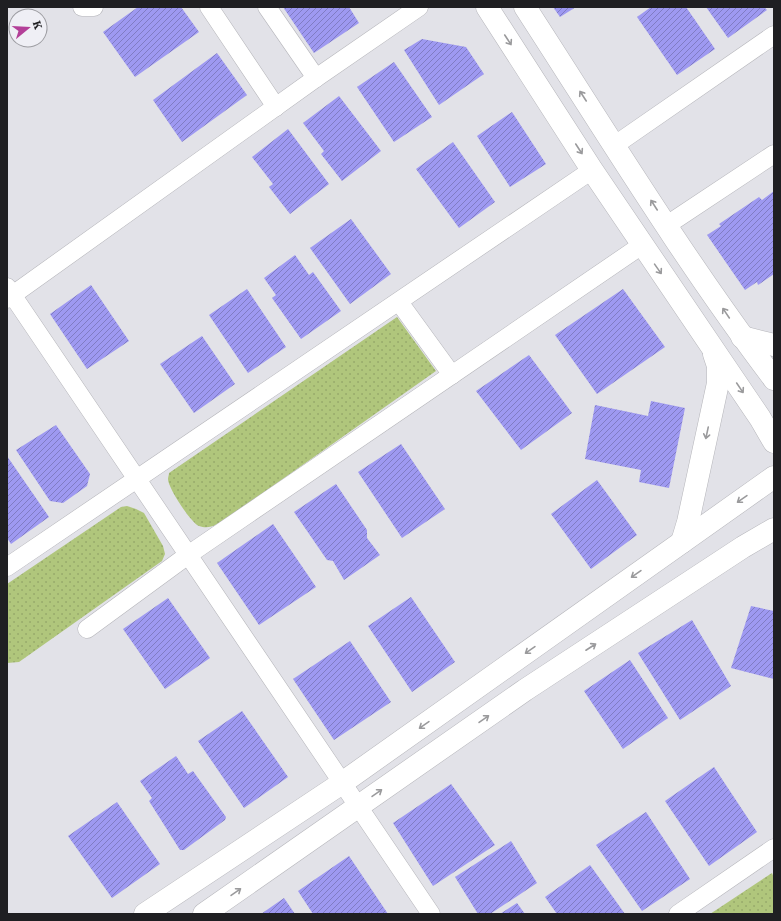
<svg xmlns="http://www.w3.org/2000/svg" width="781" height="921" font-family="'IBM Plex Serif',serif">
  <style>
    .park { fill: url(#park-dots) }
    .building { fill: url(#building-hatch) }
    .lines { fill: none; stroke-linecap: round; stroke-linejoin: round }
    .minor-casing { stroke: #b5b5ba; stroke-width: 19 }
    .tertiary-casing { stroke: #b5b5ba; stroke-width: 23 }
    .minor { stroke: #fff; stroke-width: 18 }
    .tertiary { stroke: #fff; stroke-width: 22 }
    .oneway { stroke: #9a9a9c }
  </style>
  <defs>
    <pattern id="park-dots" width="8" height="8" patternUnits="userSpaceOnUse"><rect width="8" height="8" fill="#b0c67c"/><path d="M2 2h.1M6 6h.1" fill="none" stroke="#97aa6b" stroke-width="1.8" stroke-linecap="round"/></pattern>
    <pattern id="building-hatch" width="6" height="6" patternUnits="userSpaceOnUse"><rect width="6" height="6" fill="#9e99f1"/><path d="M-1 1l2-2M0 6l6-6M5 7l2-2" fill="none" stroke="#807cc3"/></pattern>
  </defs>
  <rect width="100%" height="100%" fill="#e2e2e8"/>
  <g class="park">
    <path d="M397 317 436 371 226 519C217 524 210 530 199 526 191 523 168 488 168 479 168 477 169 475 169 473Z"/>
    <path d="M127 506 136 509 144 513 163 546 165 554 162 561 19 662 7 663V584L121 507Z"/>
    <path d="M772 873 774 878V914H710Z"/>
  </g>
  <g class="building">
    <path d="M138 7H181L199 32 135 77 103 32Z"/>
    <path d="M283 7H349L359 23 314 53Z"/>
    <path d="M553 7H576L560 17Z"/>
    <path d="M651 7H686L715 49 677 75 637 17Z"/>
    <path d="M706 7H764L767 10 728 38Z"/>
    <path d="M422 39 466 47 484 74 439 105 404 50Z"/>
    <path d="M217 53 247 95 182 142 153 100Z"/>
    <path d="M394 62 432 117 394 142 357 87Z"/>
    <path d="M339 96 381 151 342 181 321 154 324 151 303 123Z"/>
    <path d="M512 112 546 164 510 187 477 136Z"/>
    <path d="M288 129 329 184 290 214 269 187 273 184 252 157Z"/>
    <path d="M453 142 495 202 459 228 416 169Z"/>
    <path d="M774 191V274L758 285 757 282 745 290 707 235 721 226 719 224 759 197 762 200Z"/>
    <path d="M351 219 391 274 350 304 310 248Z"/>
    <path d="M295 255 309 275 313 272 341 311 301 339 272 298 276 295 264 278Z"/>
    <path d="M91 285 129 341 87 369 50 314Z"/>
    <path d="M247 289 286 347 248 373 209 315Z"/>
    <path d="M623 289 665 347 597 394 555 335Z"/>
    <path d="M202 336 235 384 194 413 160 364Z"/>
    <path d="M529 355 572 413 521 450 476 391Z"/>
    <path d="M651 401 685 408 669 488 639 482 641 470 585 459 595 405 648 416Z"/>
    <path d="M56 425 90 474 87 486 63 503 50 501 16 450Z"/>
    <path d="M401 444 445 509 402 538 358 472Z"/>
    <path d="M7 456 49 517 11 544 7 538Z"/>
    <path d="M597 480 637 535 591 569 551 514Z"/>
    <path d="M336 484 367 530V538L380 555 344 580 333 561 327 560 294 512Z"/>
    <path d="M273 524 316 587 259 625 217 563Z"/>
    <path d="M411 597 455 662 412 692 368 626Z"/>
    <path d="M168 598 210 658 165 689 123 629Z"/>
    <path d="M751 606 774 611V679L731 668Z"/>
    <path d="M692 620 731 686 680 720 638 653Z"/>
    <path d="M350 641 391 702 334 740 293 679Z"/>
    <path d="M630 660 668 718 623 749 584 691Z"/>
    <path d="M242 711 288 777 244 808 198 741Z"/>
    <path d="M176 756 188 774 193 771 226 817 225 820 184 850H180L149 801 152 798 140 781Z"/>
    <path d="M714 767 757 832 709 866 665 801Z"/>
    <path d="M451 784 495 845 433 886 393 823Z"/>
    <path d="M117 802 160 864 112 898 68 836Z"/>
    <path d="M646 812 690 879 642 911 596 845Z"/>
    <path d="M511 841 537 883 490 914H478L455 877Z"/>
    <path d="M349 856 388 914H313L298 891Z"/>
    <path d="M590 865 625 914H557L545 897Z"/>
    <path d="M284 898 295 914H261Z"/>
    <path d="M517 903 525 914H500Z"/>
  </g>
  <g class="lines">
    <defs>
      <g id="minor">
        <path d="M82 7H94"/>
        <path d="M209 7 276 107"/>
        <path d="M267 7 316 78"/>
        <path d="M615 145 774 35"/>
        <path d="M667 225 774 154"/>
        <path d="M7 287 431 914"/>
        <path d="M7 299 316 78 419 7"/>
        <path d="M399 302 452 375"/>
        <path d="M7 567 592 170"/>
        <path d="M87 629 188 555 642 245"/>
        <path d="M678 914 774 848"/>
      </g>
      <g id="tertiary">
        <path d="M487 7 592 170 760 418 774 442"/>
        <path d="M525 7C606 132 684 260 774 379"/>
        <path d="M742 337 774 345"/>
        <path d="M682 542 688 522 718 383V366L714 354"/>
        <path d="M145 914 342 783 774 477"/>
        <path d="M204 914 525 690 743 547 774 529"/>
      </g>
    </defs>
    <use href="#minor" class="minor-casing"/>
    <use href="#tertiary" class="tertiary-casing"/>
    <use href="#minor" class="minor"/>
    <use href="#tertiary" class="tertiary"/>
  </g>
  <defs><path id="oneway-shaft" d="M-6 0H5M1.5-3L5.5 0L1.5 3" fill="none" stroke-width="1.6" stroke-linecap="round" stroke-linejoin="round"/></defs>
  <g class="oneway">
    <use href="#oneway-shaft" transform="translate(508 40) rotate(57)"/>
    <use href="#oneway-shaft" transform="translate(583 96) rotate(-123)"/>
    <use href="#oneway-shaft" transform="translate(579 149) rotate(57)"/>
    <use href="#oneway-shaft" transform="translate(654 205) rotate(-123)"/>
    <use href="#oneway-shaft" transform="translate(658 269) rotate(55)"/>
    <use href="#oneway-shaft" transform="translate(726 313) rotate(-124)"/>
    <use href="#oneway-shaft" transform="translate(740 388) rotate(56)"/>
    <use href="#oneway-shaft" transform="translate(707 433) rotate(102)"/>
    <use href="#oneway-shaft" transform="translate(742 499) rotate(145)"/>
    <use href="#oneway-shaft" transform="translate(636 574) rotate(145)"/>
    <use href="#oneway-shaft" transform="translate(591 647) rotate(-33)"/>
    <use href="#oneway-shaft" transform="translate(530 650) rotate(145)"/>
    <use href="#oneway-shaft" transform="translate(484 719) rotate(-35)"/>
    <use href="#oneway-shaft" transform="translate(424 725) rotate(145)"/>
    <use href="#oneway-shaft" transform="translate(377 793) rotate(-35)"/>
    <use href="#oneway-shaft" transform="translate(236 892) rotate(-35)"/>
  </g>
  <rect width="781" height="921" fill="none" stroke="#1f1f22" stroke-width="16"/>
  <g transform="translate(28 28) rotate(72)"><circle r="19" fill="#efeff5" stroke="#9c9ca1"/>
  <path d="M0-3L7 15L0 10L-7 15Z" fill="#b33f98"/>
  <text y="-6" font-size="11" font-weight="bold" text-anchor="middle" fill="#1f1f22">K</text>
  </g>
</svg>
